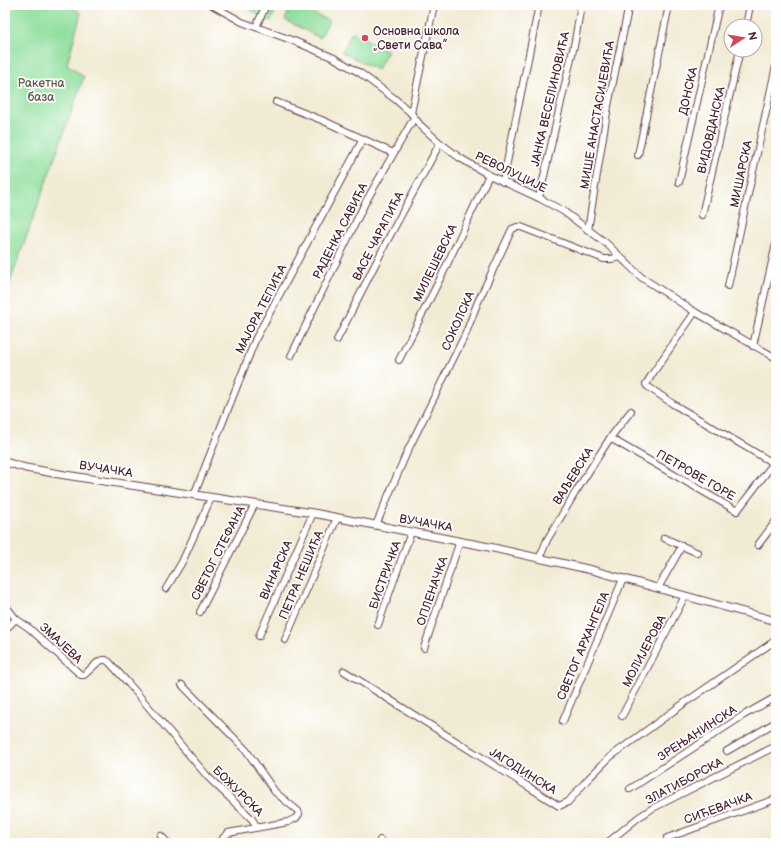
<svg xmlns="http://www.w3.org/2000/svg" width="781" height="848" font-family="'Balsamiq Sans',sans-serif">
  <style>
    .green { fill: #90df9e; stroke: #6d7f64 }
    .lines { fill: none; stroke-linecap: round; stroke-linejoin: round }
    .minor-casing { stroke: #633e44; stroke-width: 8 }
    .tertiary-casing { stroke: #633e44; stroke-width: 9 }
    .minor { stroke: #fff; stroke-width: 6 }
    .tertiary { stroke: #fff; stroke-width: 7 }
    .poi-dot { fill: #d1495b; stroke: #fff; stroke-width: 1.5 }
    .labels { text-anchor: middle; stroke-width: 3.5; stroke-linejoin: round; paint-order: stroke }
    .poi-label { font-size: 12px; fill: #4a1f2b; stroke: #fff; text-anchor: start }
    .park-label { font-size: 12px; fill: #5f594e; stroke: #fff }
    .street-label { font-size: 12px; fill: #4a1f2b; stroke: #fff }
  </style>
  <rect width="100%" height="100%" fill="#fff"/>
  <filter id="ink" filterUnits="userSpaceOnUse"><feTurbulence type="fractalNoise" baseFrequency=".025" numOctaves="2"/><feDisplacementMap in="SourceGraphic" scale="8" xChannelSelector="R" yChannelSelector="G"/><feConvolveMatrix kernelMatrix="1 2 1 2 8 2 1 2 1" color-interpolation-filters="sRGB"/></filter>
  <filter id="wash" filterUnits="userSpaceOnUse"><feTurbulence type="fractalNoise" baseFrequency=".012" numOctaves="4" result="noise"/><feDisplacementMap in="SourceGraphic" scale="16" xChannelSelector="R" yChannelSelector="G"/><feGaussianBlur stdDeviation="0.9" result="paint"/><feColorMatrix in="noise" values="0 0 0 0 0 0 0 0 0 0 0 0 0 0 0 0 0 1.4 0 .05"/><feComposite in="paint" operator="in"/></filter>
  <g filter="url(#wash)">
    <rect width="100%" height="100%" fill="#f2ebd4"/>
    <g class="green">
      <path d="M5 5H68L81 13 67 64 84 77 8 288H5Z"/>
      <path d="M241 5H277L271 21Z"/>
      <path d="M292 5H298L329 21 320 38 285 20Z"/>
      <path d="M352 32 388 51 377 70 342 52Z"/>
    </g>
  </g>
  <g filter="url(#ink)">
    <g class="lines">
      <defs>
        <g id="minor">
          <path d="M212 5 242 22 294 41 334 58 360 73 395 99 411 113 420 125 440 143 460 158 489 175 539 198 563 211 606 243 641 277 695 312 776 358"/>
          <path d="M746 26 750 5"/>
          <path d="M256 27 266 5"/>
          <path d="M276 102 324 121 393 153"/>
          <path d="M411 113 434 5"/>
          <path d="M638 155 669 5"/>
          <path d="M503 182 539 5"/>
          <path d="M679 182 719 5"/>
          <path d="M539 198 575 41 581 5"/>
          <path d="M702 215 740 50"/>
          <path d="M588 230 608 106 629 5"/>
          <path d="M728 286 776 66"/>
          <path d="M695 312 653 373 646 384 647 386 673 404 773 463"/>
          <path d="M337 340 387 241 440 143"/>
          <path d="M753 346 776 244"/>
          <path d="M291 356 365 203 414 118"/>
          <path d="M399 360 442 275 489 175"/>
          <path d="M610 438 737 511 776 460"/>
          <path d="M194 495 256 338 363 139"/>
          <path d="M376 525 407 452 466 333 477 304 512 229 517 227H521L604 259H611L620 257"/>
          <path d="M664 538 698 553"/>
          <path d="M758 545 776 521"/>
          <path d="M540 557 547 540 575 493 610 438 631 411"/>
          <path d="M658 588 682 546"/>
          <path d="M166 589 182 562 211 498"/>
          <path d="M5 605 16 619 29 628 81 675H84L97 663 102 660H106L109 662 129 684 208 777 252 819 257 827"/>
          <path d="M200 612 255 504"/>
          <path d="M378 625 411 532"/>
          <path d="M5 630 16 619"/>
          <path d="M259 636 313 513"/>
          <path d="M285 640 337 518"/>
          <path d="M424 648 460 541"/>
          <path d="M344 671 559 806 568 802 588 779 610 757 683 704 776 640"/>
          <path d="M182 685 246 750 275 792 298 811 299 814 296 818 288 822 228 833 223 838 222 843"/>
          <path d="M622 716 685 596"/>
          <path d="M563 721 623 579"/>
          <path d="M727 751 776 722"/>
          <path d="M630 789 744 715 776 697"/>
          <path d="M161 836 168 843"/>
          <path d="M667 838 776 799"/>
          <path d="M379 843 380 840"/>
          <path d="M607 843 639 817 653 808 776 746"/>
        </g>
        <path id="tertiary" d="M5 462 26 468 65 475 313 513 489 547 592 570 776 621"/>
      </defs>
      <use href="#minor" class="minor-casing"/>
      <use href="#tertiary" class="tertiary-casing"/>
      <use href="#minor" class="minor"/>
      <use href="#tertiary" class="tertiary"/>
    </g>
  </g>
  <circle class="poi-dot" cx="365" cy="38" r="4"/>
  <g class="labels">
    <g class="poi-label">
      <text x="373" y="35">Основна школа<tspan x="373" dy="14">„Свети Сава”</tspan></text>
    </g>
    <g class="park-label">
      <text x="41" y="87">Ракетна<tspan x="41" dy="14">база</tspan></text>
    </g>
    <g class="street-label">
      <text transform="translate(688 91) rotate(-77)" y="4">ДОНСКА</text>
      <text transform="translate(550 99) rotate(-77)" y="4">ЈАНКА ВЕСЕЛИНОВИЋА</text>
      <text transform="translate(597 115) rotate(-80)" y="4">МИШЕ АНАСТАСИЈЕВИЋА</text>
      <text transform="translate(711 130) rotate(-77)" y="4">ВИДОВДАНСКА</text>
      <text transform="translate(511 172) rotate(26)" y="4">РЕВОЛУЦИЈЕ</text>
      <text transform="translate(741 174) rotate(-78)" y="4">МИШАРСКА</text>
      <text transform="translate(340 231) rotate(-63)" y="4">РАДЕНКА САВИЋА</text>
      <text transform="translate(378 236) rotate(-63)" y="4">ВАСЕ ЧАРАПИЋА</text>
      <text transform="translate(435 263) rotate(-64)" y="4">МИЛЕШЕВСКА</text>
      <text transform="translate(261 309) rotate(-63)" y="4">МАЈОРА ТЕПИЋА</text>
      <text transform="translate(458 321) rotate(-66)" y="4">СОКОЛСКА</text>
      <text transform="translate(106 469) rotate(9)" y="4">ВУЧАЧКА</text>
      <text transform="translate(696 475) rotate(30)" y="4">ПЕТРОВЕ ГОРЕ</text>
      <text transform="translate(573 476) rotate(-58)" y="4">ВАЉЕВСКА</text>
      <text transform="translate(426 523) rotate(10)" y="4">ВУЧАЧКА</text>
      <text transform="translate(218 553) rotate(-63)" y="4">СВЕТОГ СТЕФАНА</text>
      <text transform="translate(276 570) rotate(-66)" y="4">ВИНАРСКА</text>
      <text transform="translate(301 575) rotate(-67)" y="4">ПЕТРА НЕШИЋА</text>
      <text transform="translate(385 575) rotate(-70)" y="4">БИСТРИЧКА</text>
      <text transform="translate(432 591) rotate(-71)" y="4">ОПЛЕНАЧКА</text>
      <text transform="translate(61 643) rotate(43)" y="4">ЗМАЈЕВА</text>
      <text transform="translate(583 646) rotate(-67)" y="4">СВЕТОГ АРХАНГЕЛА</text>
      <text transform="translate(644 651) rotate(-62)" y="4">МОЛИЈЕРОВА</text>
      <text transform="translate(697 733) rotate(-33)" y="4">ЗРЕЊАНИНСКА</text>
      <text transform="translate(523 771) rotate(32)" y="4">ЈАГОДИНСКА</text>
      <text transform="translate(684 781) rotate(-28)" y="4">ЗЛАТИБОРСКА</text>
      <text transform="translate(238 791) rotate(45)" y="4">БОЖУРСКА</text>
      <text transform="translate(718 808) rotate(-20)" y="4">СИЋЕВАЧКА</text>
    </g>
  </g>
  <rect width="781" height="848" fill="none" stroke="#fff" stroke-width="20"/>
  <g transform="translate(743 38) rotate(78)"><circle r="19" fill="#ffffff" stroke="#b7a5aa"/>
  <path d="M0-3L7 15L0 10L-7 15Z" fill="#d1495b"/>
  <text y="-6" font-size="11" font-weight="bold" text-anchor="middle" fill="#4a1f2b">N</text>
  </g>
</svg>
